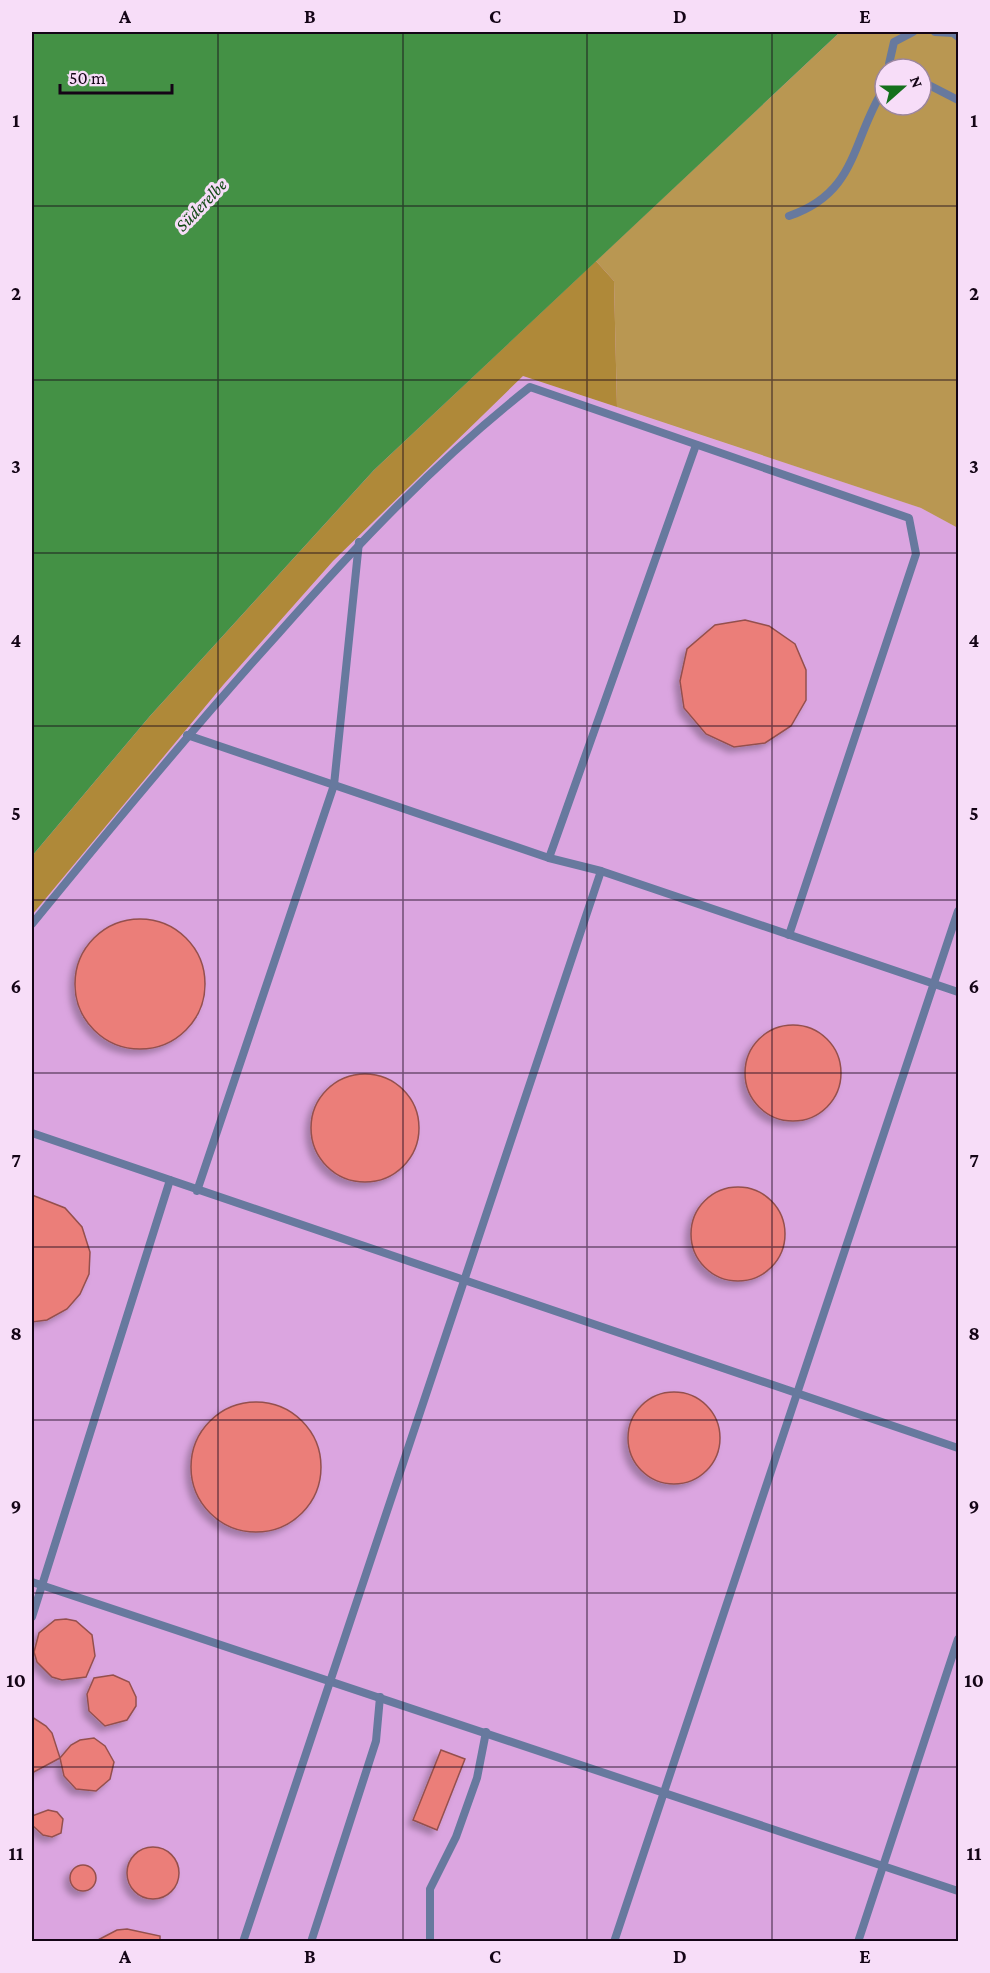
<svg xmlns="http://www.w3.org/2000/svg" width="990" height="1973" font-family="'Crimson Pro',serif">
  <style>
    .built { fill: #dba5e0 }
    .green { fill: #b99752; fill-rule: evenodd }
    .forest { fill: #af8939 }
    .water { fill: #449145 }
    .building { fill: #eb7e79; stroke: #94504d; stroke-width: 1.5; filter: url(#shadow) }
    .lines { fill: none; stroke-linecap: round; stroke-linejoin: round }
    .lane { stroke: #67799e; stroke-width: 8 }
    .grid { fill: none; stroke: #140416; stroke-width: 1.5; stroke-opacity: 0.55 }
    .labels { text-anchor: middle; stroke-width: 6; stroke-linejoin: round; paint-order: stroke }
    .water-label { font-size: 18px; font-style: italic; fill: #144a17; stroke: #f7ddf8 }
    .neatline { fill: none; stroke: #140416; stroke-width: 2 }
    .grid-label { font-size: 20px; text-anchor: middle; font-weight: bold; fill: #140416 }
  </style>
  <defs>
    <filter id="shadow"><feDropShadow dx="-5" dy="5" stdDeviation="3" flood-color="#0004"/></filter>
  </defs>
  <rect width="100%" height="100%" fill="#e4b2e8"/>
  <path class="built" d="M523 376 921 508 958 528V1941L32 1942V915L224 684 333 561Z"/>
  <path class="green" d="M840 32H958V528L921 508 617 407 614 281 596 261ZM885 69H921V105H885Z"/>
  <path class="forest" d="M596 261 614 281 617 407 523 376 333 561 224 684 32 915V856L150 716 374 470Z"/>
  <path class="water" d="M32 32H840L374 470 150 716 32 856Z"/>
  <g class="building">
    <path d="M745 620 769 626 795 644 806 670V700L791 726 765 743 734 747 706 734 684 708 680 681 687 649 715 625Z"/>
    <circle cx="140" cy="984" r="65"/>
    <circle cx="793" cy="1073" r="48"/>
    <circle cx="365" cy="1128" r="54"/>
    <circle cx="738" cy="1234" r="47"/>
    <path d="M32 1195 65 1208 82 1227 90 1252 89 1274 80 1294 67 1309 47 1320 32 1322Z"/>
    <circle cx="674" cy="1438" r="46"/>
    <circle cx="256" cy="1467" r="65"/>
    <path d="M66 1619 76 1621 92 1635 95 1656 86 1677 62 1680 52 1677 37 1662 34 1652 39 1633 55 1620Z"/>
    <path d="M113 1675 129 1682 136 1697V1706L127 1720 105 1726 89 1711 87 1694 94 1678Z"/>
    <path d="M32 1717 46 1726 52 1733 60 1758 71 1745 80 1740 94 1738 105 1746 114 1762 110 1779 96 1791 76 1789 64 1776 60 1758 32 1773Z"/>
    <path d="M441 1750 465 1759 437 1830 413 1820Z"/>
    <path d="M48 1810 57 1812 63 1819 61 1833 52 1837 43 1835 32 1825V1816Z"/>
    <circle cx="153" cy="1873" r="26"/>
    <circle cx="83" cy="1878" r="13"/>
    <path d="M127 1929 160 1936V1941H96L117 1930Z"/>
  </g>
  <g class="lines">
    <g class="lane">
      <path d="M935 32 953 33 958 37"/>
      <path d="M895 69 889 64 894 42 913 32"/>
      <path d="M921 81 958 100"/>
      <path d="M789 216C859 192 851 139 885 87"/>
      <path d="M187 735 549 858 601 871 958 992"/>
      <path d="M549 858 696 445"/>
      <path d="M32 924C112 826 193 728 278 634 356 546 437 460 530 387L909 518 916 554 789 935"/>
      <path d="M32 1133 958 1448"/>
      <path d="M197 1191 334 785 359 542"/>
      <path d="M32 1582 958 1891"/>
      <path d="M32 1617 170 1180"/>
      <path d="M243 1942 601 871"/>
      <path d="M311 1942 376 1741 380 1697"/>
      <path d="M430 1942V1889L456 1837 477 1778 486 1732"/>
      <path d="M614 1942 958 911"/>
      <path d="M858 1942 958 1639"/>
    </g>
  </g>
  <path class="grid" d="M218 32V1942M403 32V1942M587 32V1942M772 32V1942M32 206H958M32 380H958M32 553H958M32 726H958M32 900H958M32 1073H958M32 1247H958M32 1420H958M32 1593H958M32 1767H958"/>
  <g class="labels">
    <g class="water-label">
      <text transform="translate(201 205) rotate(-46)" y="6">Süderelbe</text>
    </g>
  </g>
  <rect width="990" height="1973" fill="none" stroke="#f7ddf8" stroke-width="66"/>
  <g transform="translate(903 87) rotate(69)"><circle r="28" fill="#f7ddf8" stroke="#9c869e" stroke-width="1.5"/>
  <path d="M0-4.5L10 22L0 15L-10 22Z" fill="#15701d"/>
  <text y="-9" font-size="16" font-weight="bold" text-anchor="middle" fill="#140416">N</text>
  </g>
  <path d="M60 84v9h112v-9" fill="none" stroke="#140416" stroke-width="3"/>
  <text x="69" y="84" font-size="18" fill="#140416" stroke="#f7ddf8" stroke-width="4.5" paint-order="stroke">50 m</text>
  <rect x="33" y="33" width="924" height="1907" class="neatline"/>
  <g class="grid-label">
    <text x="125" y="23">A</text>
    <text x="310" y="23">B</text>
    <text x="495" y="23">C</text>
    <text x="680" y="23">D</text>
    <text x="865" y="23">E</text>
    <text x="16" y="127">1</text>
    <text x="974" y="127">1</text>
    <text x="16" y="300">2</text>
    <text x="974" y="300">2</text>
    <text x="16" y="473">3</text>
    <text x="974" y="473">3</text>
    <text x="16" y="647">4</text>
    <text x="974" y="647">4</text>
    <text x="16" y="820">5</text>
    <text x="974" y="820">5</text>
    <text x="16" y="993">6</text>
    <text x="974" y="993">6</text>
    <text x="16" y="1167">7</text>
    <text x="974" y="1167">7</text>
    <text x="16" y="1340">8</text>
    <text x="974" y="1340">8</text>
    <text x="16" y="1513">9</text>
    <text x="974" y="1513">9</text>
    <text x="16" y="1687">10</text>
    <text x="974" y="1687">10</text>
    <text x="16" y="1860">11</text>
    <text x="974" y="1860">11</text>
    <text x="125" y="1963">A</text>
    <text x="310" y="1963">B</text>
    <text x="495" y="1963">C</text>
    <text x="680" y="1963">D</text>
    <text x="865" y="1963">E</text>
  </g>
</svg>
